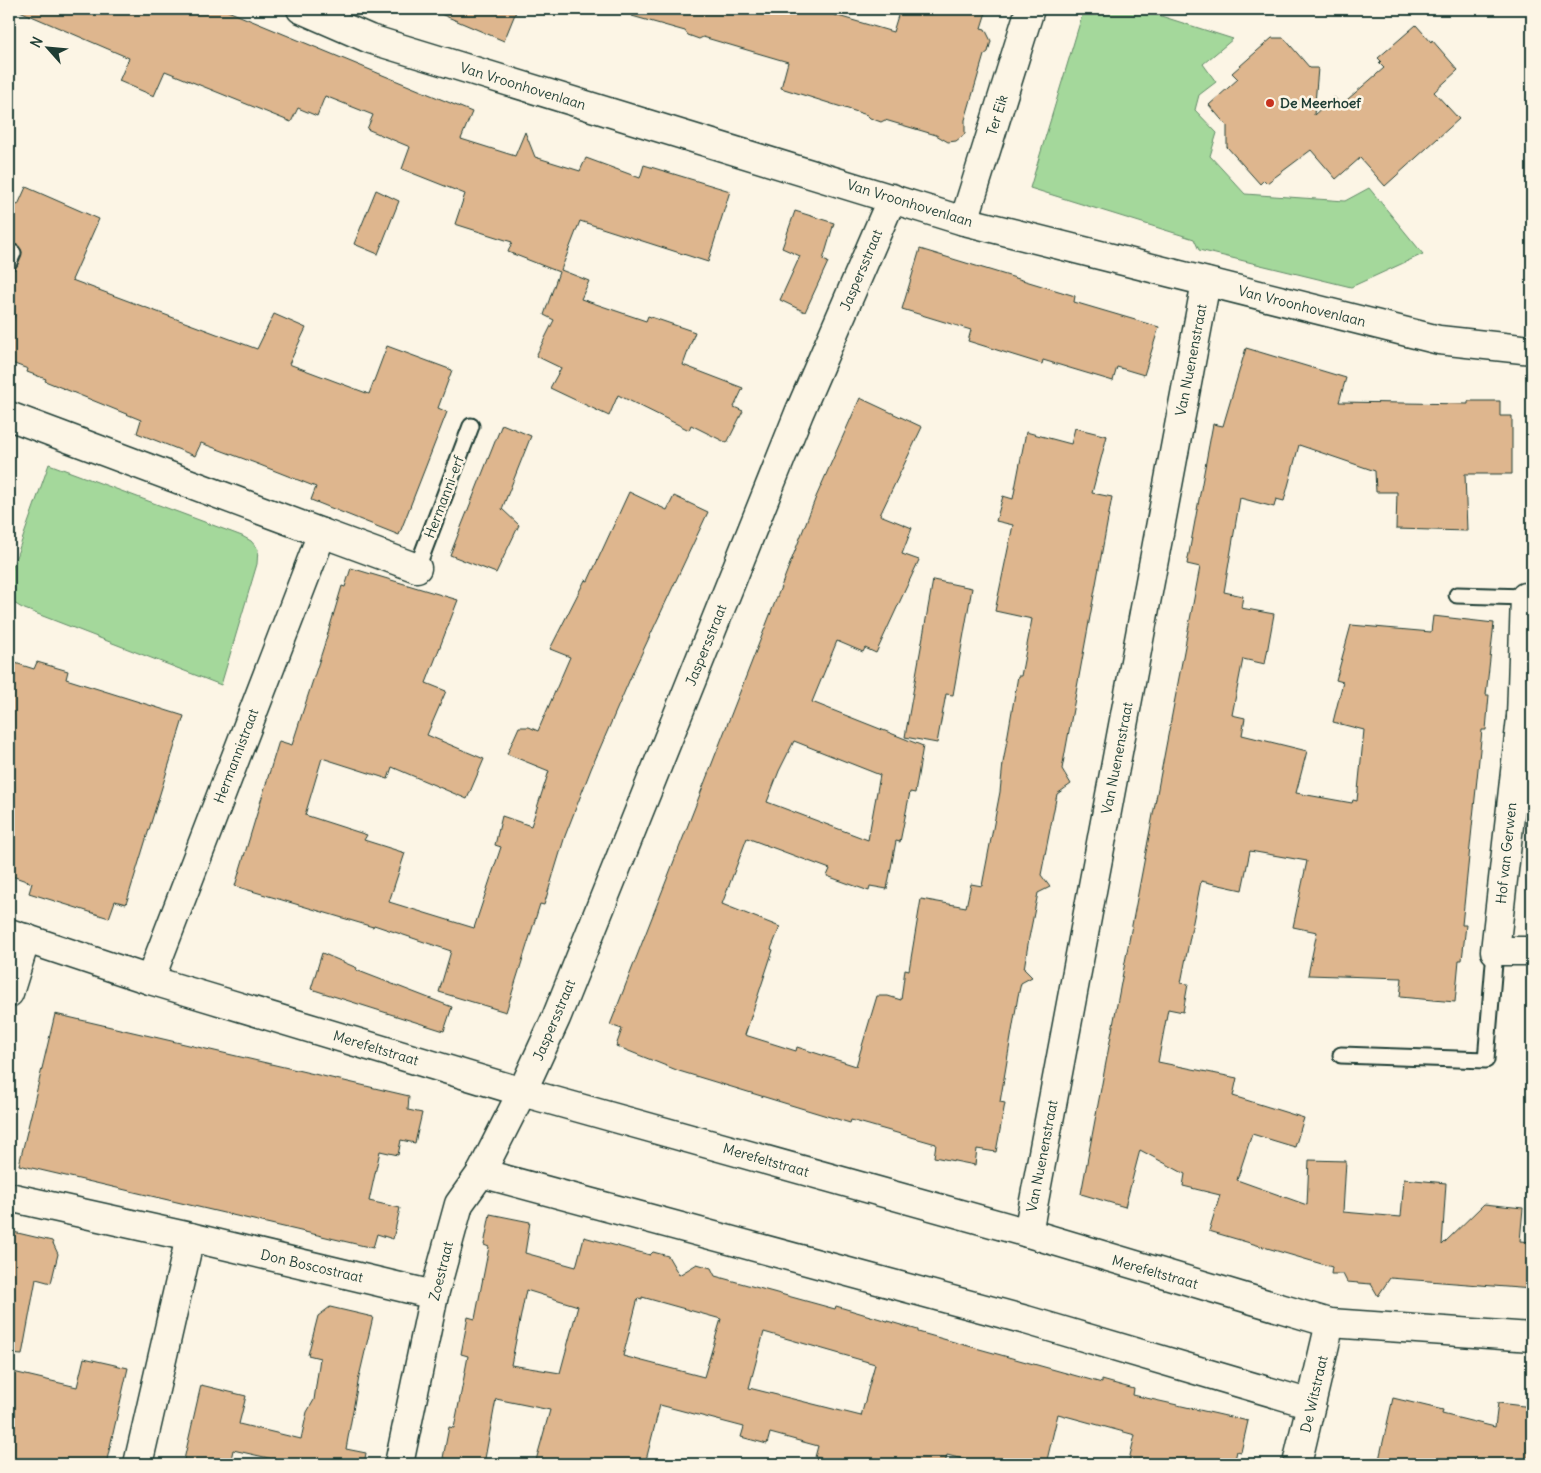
<svg xmlns="http://www.w3.org/2000/svg" width="1541" height="1473" font-family="Delius,sans-serif">
  <style>
    .green { fill: #a4d89b; stroke: #628a68 }
    .building { fill: #deb68e; stroke: #1f3d34; fill-rule: evenodd }
    .lines { fill: none; stroke-linecap: round; stroke-linejoin: round }
    .lane-casing { stroke: #1f3d34; stroke-width: 19 }
    .street-casing { stroke: #1f3d34; stroke-width: 31 }
    .lane { stroke: #fcf5e5; stroke-width: 15 }
    .street { stroke: #fcf5e5; stroke-width: 28 }
    .poi-dot { fill: #c8321e; stroke: #fcf5e5; stroke-width: 2 }
    .labels { text-anchor: middle; stroke-width: 5; stroke-linejoin: round; paint-order: stroke }
    .street-label { font-size: 14px; fill: #1f3d34; stroke: #fcf5e5 }
    .poi-label { font-size: 14px; font-weight: bold; fill: #1f3d34; stroke: #fcf5e5; text-anchor: start }
  </style>
  <rect width="100%" height="100%" fill="#fcf5e5"/>
  <filter id="ink" filterUnits="userSpaceOnUse"><feTurbulence type="fractalNoise" baseFrequency=".02" numOctaves="2"/><feDisplacementMap in="SourceGraphic" scale="10" xChannelSelector="R" yChannelSelector="G"/><feConvolveMatrix kernelMatrix="1 2 1 2 8 2 1 2 1" color-interpolation-filters="sRGB"/></filter>
  <g filter="url(#ink)">
    <g class="green">
      <path d="M1084 9H1139L1233 39 1203 64 1216 82 1199 95 1195 110 1217 133 1210 156 1245 194 1345 201 1369 188 1423 254 1351 287 1199 250 1194 239 1030 188Z"/>
      <path d="M49 464 242 536 251 541 258 549 257 564 221 685 22 608 9 600V577Z"/>
    </g>
    <g class="building">
      <path d="M15 9H223L472 112 461 139 515 156 525 132 535 157 580 171 586 158 640 178 644 165 730 191 708 262 580 221 561 270 589 281 581 299 646 321 648 316 695 332 683 365 743 388 734 407 743 411 727 443 691 425 689 430 618 395 609 416 550 388 561 368 536 356 554 320 544 315 559 272 508 252 512 242 455 224 465 194 402 169 410 147 367 129 373 115 325 96 317 116 298 108 291 122 165 71 154 96 119 81 129 58Z"/>
      <path d="M429 9H517L504 41Z"/>
      <path d="M633 9H814L893 32 900 9H987L981 28 985 29 991 41 988 52 984 55 965 120V134L956 141 948 142 936 135 885 120 881 122 870 118 867 115 781 88 788 62 703 37 699 39 688 35 685 31 632 16Z"/>
      <path d="M1416 25 1431 42 1432 40 1458 70 1434 92 1459 119 1385 186 1360 158 1336 179 1311 150 1267 183 1264 180 1260 184 1227 147V126L1209 105 1238 79 1232 73 1272 38H1284L1310 68H1318L1314 115 1334 97 1341 105 1384 68 1379 63 1381 61 1378 58Z"/>
      <path d="M26 187 99 219 72 280 257 349 274 314 306 328 289 364 369 394 387 346 452 370 438 408 447 412 399 535 311 500 316 487 255 463 201 443 195 456 137 433 141 420 45 381 46 379 27 372 28 369 9 362V332L15 315 9 313V271L14 270 17 266 22 252 17 245H9V201L18 205Z"/>
      <path d="M376 190 399 201 378 254 354 244Z"/>
      <path d="M795 211 834 223 823 260 828 262 805 312 780 300 800 256 782 248Z"/>
      <path d="M920 249 1075 296 1074 302 1159 327 1144 375 1117 367 1113 381 1043 360 1042 364 968 341 971 330 902 309Z"/>
      <path d="M1246 348 1346 378 1339 402 1468 404V401H1500V416H1512V474H1465L1467 531 1396 529 1397 492H1376L1375 471 1299 445 1284 501 1276 499 1274 507 1240 498 1224 592 1243 596 1241 608 1274 614 1265 664 1243 659 1232 715 1245 718 1242 735 1307 751 1296 793 1352 803 1353 800 1357 801 1364 730 1333 722 1343 682 1336 680 1351 625 1431 632 1433 616 1494 623 1486 695H1489L1486 730H1482L1462 925H1466L1462 960H1459L1455 1002 1400 997 1402 978 1308 975 1317 932 1293 927 1307 861 1250 851 1242 890 1201 881 1181 983 1188 984 1183 1012 1168 1009 1158 1062 1237 1078 1233 1096 1304 1118 1295 1147 1252 1134 1237 1180 1307 1205 1309 1160 1346 1161 1343 1212 1401 1217 1404 1179 1446 1183 1442 1245 1484 1204 1523 1208 1520 1241 1532 1242V1289L1390 1278 1378 1296 1371 1284 1347 1282 1343 1274H1331L1332 1267 1209 1231 1220 1195 1183 1186 1185 1174 1140 1150 1125 1207 1081 1194 1200 567 1187 564 1213 424 1223 426Z"/>
      <path d="M860 398 922 427 880 515 912 528 902 554 919 560 876 653 865 648 863 652 837 641 812 702 923 746 915 793 910 792 900 842 896 841 887 889 870 886 869 891 827 876 830 869 747 838 722 904 780 927 771 949 773 950 745 1035 796 1051 797 1047 856 1066 877 996H888L901 1000 905 969 909 970 921 899 966 907 971 884 982 886 1000 792 1003 763 1018 676H1021L1032 619 995 611 1013 525 996 521 1003 496 1013 499 1026 432 1071 444 1075 428 1107 436 1092 493 1112 497 1062 769 1071 784 1057 794 1041 875 1050 887 1038 893 1029 938 1024 969 1032 977 1021 983 1018 996 1000 1102 1005 1103 996 1152 977 1149 975 1165 934 1157 936 1144 851 1120 850 1123 679 1071 616 1046 622 1029 610 1025 816 497ZM794 741 880 775 868 840 767 802 779 771Z"/>
      <path d="M502 424 531 436 502 509 519 525 496 573 450 555Z"/>
      <path d="M629 492 667 510 674 496 708 512 633 672 591 769 565 836 544 905 540 904 506 1012 439 992 451 951 374 925 373 927 235 886 279 741 292 745 324 646 342 586 345 587 351 568 458 600 426 683 446 691 427 735 484 759 467 799 392 767 388 779 322 758 305 815 367 835 364 840 405 853 389 902 474 928 501 847 495 845 502 816 531 826 549 771 507 754 519 727H529L538 731 570 657 550 649 585 580 588 581Z"/>
      <path d="M933 580 972 588 953 695 946 694 937 743 905 737Z"/>
      <path d="M9 661 34 669 37 662 68 671 66 679 184 716 126 904 115 901 109 918 29 893 32 883 9 875Z"/>
      <path d="M322 953 357 968 356 970 452 1007 444 1031 311 989Z"/>
      <path d="M55 1014 409 1096 408 1110 422 1113 415 1143 401 1140 398 1155 380 1151 369 1201 400 1208 393 1239 377 1234 373 1248 19 1165Z"/>
      <path d="M490 1214 530 1222 525 1253 576 1267 584 1237 650 1255 653 1252 668 1256 679 1275 697 1264 711 1268 715 1276 835 1309 836 1306 918 1330V1332L1102 1383V1380L1134 1389 1133 1395 1248 1421 1241 1452 1237 1451 1234 1464H1128L1135 1435 1058 1414 1046 1464H982L947 1455 945 1464H843L815 1457 818 1446 770 1433 767 1444 741 1437 744 1427 660 1405 645 1464H535L550 1410 496 1399 484 1464H473L443 1458 449 1427 454 1428 461 1393 468 1356 461 1354 468 1317 475 1319 489 1247 484 1245ZM526 1290 578 1306 560 1373 511 1365ZM642 1297 721 1319 704 1377 623 1356 638 1298 642 1299ZM764 1332 875 1364 861 1416 749 1388Z"/>
      <path d="M9 1231 52 1241 58 1254 51 1283 36 1279 22 1355 9 1354Z"/>
      <path d="M330 1307 373 1317 359 1377 346 1449 366 1453 364 1464H295L233 1450 230 1464H183L201 1385 246 1396 239 1424 301 1439 307 1412 314 1400 320 1358 308 1355 318 1316Z"/>
      <path d="M84 1358 128 1368 106 1464H9V1371L77 1387Z"/>
      <path d="M1393 1398 1443 1410 1442 1414 1495 1427 1498 1403 1532 1407V1464H1378Z"/>
    </g>
    <g class="lines">
      <defs>
        <g id="lane">
          <path d="M9 262 13 253"/>
          <path d="M417 568 471 426"/>
          <path d="M1457 595 1525 597"/>
          <path d="M1341 1055 1486 1060 1495 951"/>
        </g>
        <g id="street">
          <path d="M301 9 370 39 964 221 1439 340 1532 350"/>
          <path d="M964 221 1030 9"/>
          <path d="M9 416 322 533 150 980"/>
          <path d="M322 533 417 568"/>
          <path d="M1525 597 1521 718H1532"/>
          <path d="M1521 718 1495 951H1532"/>
          <path d="M9 933 150 980 522 1092 1028 1233 1330 1323 1532 1337"/>
          <path d="M9 993 26 938"/>
          <path d="M481 1173 1026 1320 1311 1404"/>
          <path d="M9 1197 190 1237 434 1295"/>
          <path d="M1028 1233 1206 282"/>
          <path d="M138 1464 190 1237"/>
          <path d="M399 1464 434 1295 459 1204 481 1173 522 1092 556 1018 799 413 892 198"/>
          <path d="M1297 1464 1330 1323"/>
        </g>
      </defs>
      <use href="#lane" class="lane-casing"/>
      <use href="#street" class="street-casing"/>
      <use href="#lane" class="lane"/>
      <use href="#street" class="street"/>
    </g>
  </g>
  <circle class="poi-dot" cx="1270" cy="103" r="5"/>
  <g class="labels">
    <g class="street-label">
      <text transform="translate(523 86) rotate(17)" y="5">Van Vroonhovenlaan</text>
      <text transform="translate(997 115) rotate(-73)" y="5">Ter Eik</text>
      <text transform="translate(910 203) rotate(17)" y="5">Van Vroonhovenlaan</text>
      <text transform="translate(861 270) rotate(-67)" y="5">Jaspersstraat</text>
      <text transform="translate(1302 306) rotate(14)" y="5">Van Vroonhovenlaan</text>
      <text transform="translate(1191 360) rotate(-79)" y="5">Van Nuenenstraat</text>
      <text transform="translate(444 497) rotate(-69)" y="5">Hermanni-erf</text>
      <text transform="translate(706 645) rotate(-68)" y="5">Jaspersstraat</text>
      <text transform="translate(236 756) rotate(-69)" y="5">Hermannistraat</text>
      <text transform="translate(1117 758) rotate(-79)" y="5">Van Nuenenstraat</text>
      <text transform="translate(1506 853) rotate(-84)" y="5">Hof van Gerwen</text>
      <text transform="translate(554 1020) rotate(-67)" y="5">Jaspersstraat</text>
      <text transform="translate(376 1048) rotate(17)" y="5">Merefeltstraat</text>
      <text transform="translate(1042 1156) rotate(-79)" y="5">Van Nuenenstraat</text>
      <text transform="translate(766 1160) rotate(16)" y="5">Merefeltstraat</text>
      <text transform="translate(312 1266) rotate(13)" y="5">Don Boscostraat</text>
      <text transform="translate(441 1271) rotate(-76)" y="5">Zoestraat</text>
      <text transform="translate(1155 1272) rotate(16)" y="5">Merefeltstraat</text>
      <text transform="translate(1314 1394) rotate(-77)" y="5">De Witstraat</text>
    </g>
    <g class="poi-label">
      <text x="1280" y="108">De Meerhoef</text>
    </g>
  </g>
  <rect width="1541" height="1473" fill="none" stroke="#fcf5e5" stroke-width="30"/>
  <rect x="15" y="15" width="1511" height="1443" fill="none" stroke="#1f3d34" stroke-width="2" filter="url(#ink)"/>
  <g transform="translate(48 48) rotate(297)" stroke="#fcf5e5" stroke-width="4" paint-order="stroke">
  <path d="M0-4L9 19L0 12L-9 19Z" fill="#1f3d34"/>
  <text y="-8" font-size="14" font-weight="bold" text-anchor="middle" fill="#1f3d34">N</text>
  </g>
</svg>
